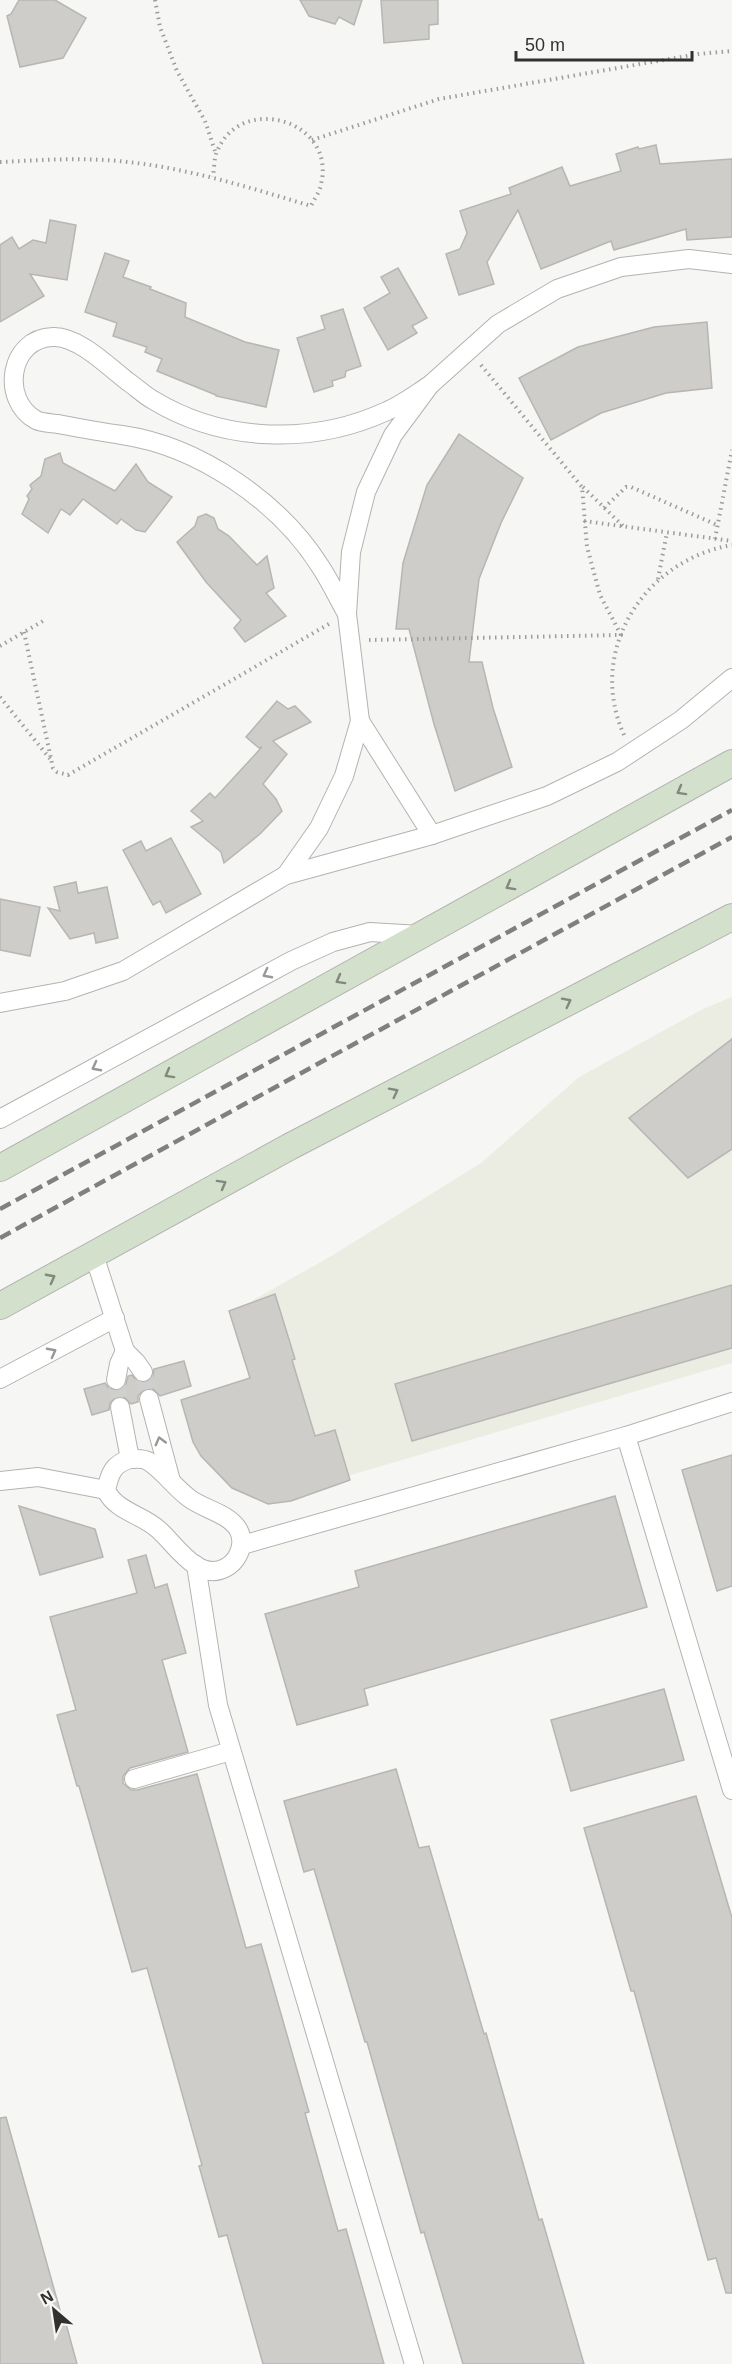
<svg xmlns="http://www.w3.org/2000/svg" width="732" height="2364" font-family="Arial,sans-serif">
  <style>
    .built { fill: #ebede2 }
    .building { fill: #cecdca; stroke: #b7b6b3; stroke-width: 1.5 }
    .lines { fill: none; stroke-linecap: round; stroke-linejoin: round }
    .street-tunnel { stroke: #cfcfcd; stroke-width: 18; stroke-dasharray: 18 9; stroke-linecap: butt }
    .street-casing { stroke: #b3b3b1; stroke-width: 20 }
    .secondary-casing { stroke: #b3b3b1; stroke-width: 28 }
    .path { stroke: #9d9d9b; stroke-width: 4; stroke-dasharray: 1.5 4.5; stroke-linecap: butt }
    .street { stroke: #fff; stroke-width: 18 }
    .secondary { stroke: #d3e0cb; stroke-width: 26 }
    .rail { stroke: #80817f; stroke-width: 4.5; stroke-dasharray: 12 6; stroke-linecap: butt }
    .oneway { stroke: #82887e }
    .oneway2 { stroke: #989898 }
  </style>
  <rect width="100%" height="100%" fill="#f6f7f4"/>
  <path class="built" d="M732 997V1363L283 1495 253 1300 328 1258 481 1163 579 1077 703 1009Z"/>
  <g class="building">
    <path d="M19 0H55L86 18 63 58 20 67 7 16 11 14Z"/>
    <path d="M300 0H362L354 25 339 17 335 24 309 16Z"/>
    <path d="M381 0H438V24L429 25V39L384 43Z"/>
    <path d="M656 145 660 164 732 159V237L687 240 686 229 614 250 611 241 541 269 518 210 487 262 494 284 459 295 446 254 460 249 467 233 460 211 511 194 509 188 562 167 570 186 621 171 616 154 638 147 639 149Z"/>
    <path d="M50 220 76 225 67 280 30 274 44 296 0 322V245L12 237 19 249 33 240 46 243Z"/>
    <path d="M105 253 129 261 123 277 151 287 150 289 186 303 185 317 245 342 279 350 266 407 216 396V395L157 371 162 359 145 352 147 347 113 336 117 323 85 312Z"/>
    <path d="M398 268 427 318 412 326 417 333 388 350 364 308 390 293 381 277Z"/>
    <path d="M343 309 361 366 346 371 345 377 332 381 333 386 314 392 297 338 325 329 321 316Z"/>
    <path d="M707 322 712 388 666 393 601 413 551 440 519 378 578 347 654 327Z"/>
    <path d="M459 434 523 478 501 523 479 579 469 662H482L493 708 512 767 455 791 434 724 409 629H396L403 563 427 485Z"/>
    <path d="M60 453 63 463 115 491 136 464 148 482 172 497 145 532 136 530 121 519 117 524 83 499 70 515 61 509 48 533 22 514 29 499 27 496 32 489 30 485 41 476 45 459Z"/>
    <path d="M206 514 214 518 218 529 229 536 257 565 267 556 274 588 266 593 286 616 245 642 234 628 241 620 206 582 177 542 195 526 198 517Z"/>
    <path d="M277 701 288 709 295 706 311 722 273 741 287 754 263 784 276 799 282 811 260 834 224 863 221 852 191 827 203 821 191 811 210 793 215 798 262 747 259 748 246 737Z"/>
    <path d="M171 838 201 894 166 913 160 901 153 905 123 850 141 841 146 851Z"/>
    <path d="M76 882 78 893 107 887 118 938 96 943 94 933 70 939 48 908 60 911 54 887Z"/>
    <path d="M0 899 40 907 30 956 0 950Z"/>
    <path d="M732 1039V1149L688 1178 629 1118Z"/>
    <path d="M732 1285V1348L412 1441 395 1384Z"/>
    <path d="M275 1294 295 1359 292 1360 315 1436 335 1430 350 1480 291 1501 268 1504 232 1488 201 1456 193 1442 181 1400 250 1378 229 1311Z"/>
    <path d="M184 1361 191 1386 160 1396 152 1388H146L138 1396V1402L131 1404 124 1397 117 1396 110 1403 109 1410 92 1415 84 1389 105 1383 109 1389 119 1391 125 1387 128 1376 132 1375 138 1382 145 1383 153 1377 154 1369Z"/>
    <path d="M732 1455V1586L717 1591 682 1470Z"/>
    <path d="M615 1496 647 1607 364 1689 368 1705 297 1725 265 1614 359 1587 355 1571Z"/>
    <path d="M19 1506 95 1529 103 1557 40 1575Z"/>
    <path d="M146 1555 155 1588 167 1584 186 1653 162 1660 188 1752 130 1768 123 1776V1783L131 1790H137L197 1774 246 1948 261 1944 309 2112 305 2113 338 2231 346 2229 384 2364H263L227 2235 219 2237 199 2166 202 2165 147 1968 132 1972 79 1786H77L57 1715 76 1710 50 1617 137 1593 128 1560Z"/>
    <path d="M664 1689 684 1760 571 1791 551 1720Z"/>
    <path d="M396 1769 419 1848 429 1846 484 2034 486 2033 539 2220 542 2219 584 2364H463L424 2232 421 2233 367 2042H365L314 1869 304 1872 284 1801Z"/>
    <path d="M696 1796 732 1918V2293H726L716 2258 708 2260 634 1991H631L584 1828Z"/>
    <path d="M6 2117 63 2321 65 2320 77 2364H0V2118Z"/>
  </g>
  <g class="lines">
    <g class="street-tunnel">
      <path d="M143 1372 149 1399"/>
      <path d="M116 1380 120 1407"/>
    </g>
    <defs>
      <g id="street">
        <path d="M347 614C338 598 330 581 320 566 279 501 198 446 122 435 101 432 79 428 58 424 51 423 42 423 36 420 0 400 9 338 53 337 78 336 108 366 127 381 136 387 144 395 153 400 224 443 313 445 387 411 402 405 416 394 430 385"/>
        <path d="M360 721 432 835"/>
        <path d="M286 875 319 828 344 776 360 721 347 614 351 552 366 492 393 435 430 385 498 324 557 289 621 267 689 259 732 264"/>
        <path d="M0 1003 65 991 123 971 286 875 432 835 547 796 617 762 681 720 732 678"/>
        <path d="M0 1119 291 961 333 942 370 932 420 935"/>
        <path d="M94 1255 125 1351 136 1362 143 1372"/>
        <path d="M0 1379 115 1318"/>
        <path d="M116 1380 119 1364 125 1351"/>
        <path d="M149 1399 171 1481"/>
        <path d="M120 1407 130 1459"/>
        <path d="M626 1436 732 1790"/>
        <path d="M130 1459C136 1459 143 1458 148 1461 164 1471 174 1487 189 1498 203 1509 228 1513 238 1529 243 1538 242 1547 238 1555 235 1561 231 1565 225 1568 198 1582 176 1545 159 1530 142 1514 116 1512 106 1490 110 1473 113 1464 130 1459Z"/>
        <path d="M0 1481 38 1477 106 1490"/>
        <path d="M242 1545 626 1436 732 1402"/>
        <path d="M196 1565 218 1705 414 2364"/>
        <path d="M134 1779 231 1751"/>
      </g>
      <g id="secondary">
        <path d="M0 1168 732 763"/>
        <path d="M0 1306 289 1147 732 917"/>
      </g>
    </defs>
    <use href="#street" class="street-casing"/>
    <use href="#secondary" class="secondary-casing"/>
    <g class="path">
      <path d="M155 0 160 27 177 71 205 121 216 154"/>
      <path d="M312 140 439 99 698 54 732 51"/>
      <path d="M0 162C43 160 86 157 128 162 191 169 251 188 311 206 314 199 320 192 321 184 337 120 239 91 216 154 214 161 214 170 213 177"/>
      <path d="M583 487 623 526"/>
      <path d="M604 508 626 487H631L717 525"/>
      <path d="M584 521 732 541"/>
      <path d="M715 539 732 450"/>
      <path d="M658 579 667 532"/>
      <path d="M24 632 53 768 57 772 68 775 329 624"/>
      <path d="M369 640 621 635 600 595 587 547 582 487 481 365"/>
      <path d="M0 646 43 621"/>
      <path d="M0 697 51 760"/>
      <path d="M624 735C586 651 644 560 732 545"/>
    </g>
    <use href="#street" class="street"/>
    <use href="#secondary" class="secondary"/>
    <g class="rail">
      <path d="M0 1209 732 810"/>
      <path d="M0 1238 732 837"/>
    </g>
  </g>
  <defs><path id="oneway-chevron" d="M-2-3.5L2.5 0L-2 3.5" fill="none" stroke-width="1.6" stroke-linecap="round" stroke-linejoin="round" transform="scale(1.5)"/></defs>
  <g class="oneway">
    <use href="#oneway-chevron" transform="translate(681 791) rotate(151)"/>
    <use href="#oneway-chevron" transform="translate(510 886) rotate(151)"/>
    <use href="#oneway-chevron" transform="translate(340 980) rotate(151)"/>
    <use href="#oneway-chevron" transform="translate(567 1002) rotate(-27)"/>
    <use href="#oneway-chevron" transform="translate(169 1074) rotate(151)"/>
    <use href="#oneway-chevron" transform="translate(394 1092) rotate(-27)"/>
    <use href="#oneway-chevron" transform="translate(222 1184) rotate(-29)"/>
    <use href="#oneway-chevron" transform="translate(51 1278) rotate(-28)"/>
  </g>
  <g class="oneway2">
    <use href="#oneway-chevron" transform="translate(267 974) rotate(152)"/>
    <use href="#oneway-chevron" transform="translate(96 1067) rotate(152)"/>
    <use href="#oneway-chevron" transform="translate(52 1352) rotate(-28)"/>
    <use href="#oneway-chevron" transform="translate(160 1441) rotate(-105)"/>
  </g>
  <g transform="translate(54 2310) rotate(331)" stroke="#f6f7f4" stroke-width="4.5" paint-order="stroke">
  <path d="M0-4.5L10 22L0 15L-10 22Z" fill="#313130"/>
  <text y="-9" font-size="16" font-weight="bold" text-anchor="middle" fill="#313130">N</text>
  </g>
  <path d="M516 51v9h176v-9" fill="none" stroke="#313130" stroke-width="3"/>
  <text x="525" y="51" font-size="18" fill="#313130" stroke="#f6f7f4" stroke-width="4.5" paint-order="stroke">50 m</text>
</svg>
